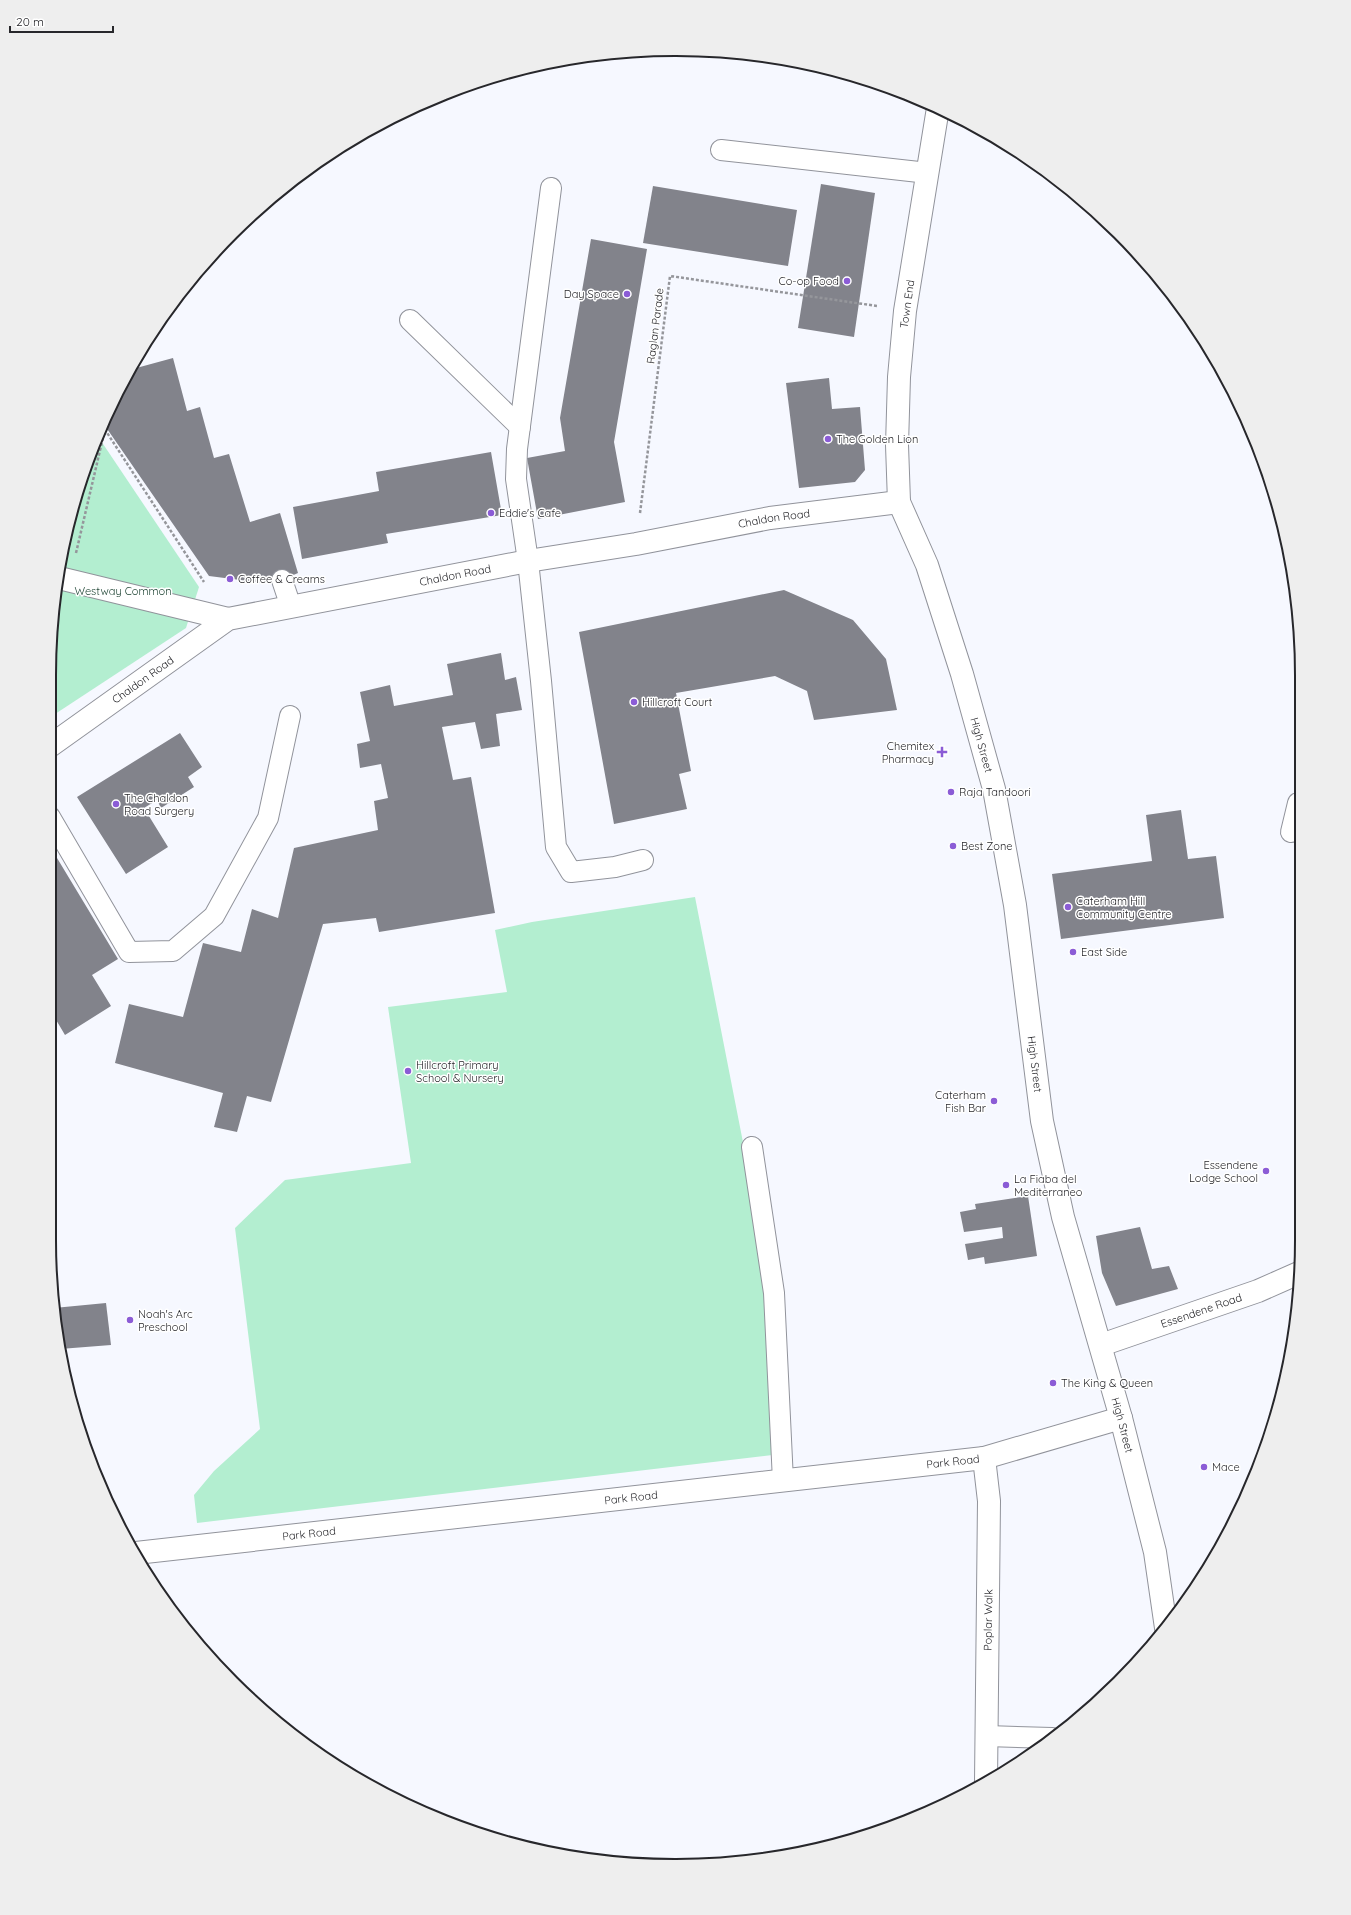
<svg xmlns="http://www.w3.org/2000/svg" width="1351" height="1915" font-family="Quicksand,sans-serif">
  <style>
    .green { fill: #b3eed0 }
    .building { fill: #82838b }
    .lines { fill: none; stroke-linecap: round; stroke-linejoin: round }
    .service-casing { stroke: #91939b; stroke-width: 22 }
    .minor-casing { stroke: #91939b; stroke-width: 24 }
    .secondary-casing { stroke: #91939b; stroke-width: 24 }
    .path { stroke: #95969b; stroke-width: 2.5; stroke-dasharray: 3 2; stroke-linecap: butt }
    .service { stroke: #fff; stroke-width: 20 }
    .minor { stroke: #fff; stroke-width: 22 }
    .secondary { stroke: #fff; stroke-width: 22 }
    .poi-dot { fill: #8b5cd6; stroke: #fff; stroke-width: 1.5 }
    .labels { text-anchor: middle; stroke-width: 3; stroke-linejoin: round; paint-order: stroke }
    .poi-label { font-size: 11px; fill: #27272b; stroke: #fff; text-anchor: start }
    .street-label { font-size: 11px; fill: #27272b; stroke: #fff }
    .park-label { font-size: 11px; fill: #183f2e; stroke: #fff }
    .rim { fill: none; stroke: #27272b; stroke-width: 2 }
  </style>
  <rect width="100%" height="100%" fill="#f6f8ff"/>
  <g class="green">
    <path d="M97 435 199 587 186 628 49 718V675L61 553Z"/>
    <path d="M695 897 749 1173 789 1453 197 1523 194 1495 214 1471 260 1429 235 1228 285 1180 411 1163 388 1007 507 992 495 930 532 922Z"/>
  </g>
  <g class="building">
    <path d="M821 184 875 193 854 337 798 328Z"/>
    <path d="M653 186 797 210 788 266 643 243Z"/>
    <path d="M591 239 647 249 614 442 625 502 538 519 527 458 565 451 560 418Z"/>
    <path d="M173 358 187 411 200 407 214 458 229 454 250 522 280 513 298 573 282 580 264 583 209 576 103 423 129 370Z"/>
    <path d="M829 378 832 409 860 407 865 470 855 482 799 488 786 383Z"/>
    <path d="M491 452 502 515 386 534 388 543 302 559 293 507 379 491 376 472Z"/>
    <path d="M784 590 853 620 886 659 897 710 814 720 807 691 775 676 676 693 691 771 679 774 687 809 614 824 579 632Z"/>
    <path d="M501 653 505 680 516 677 522 710 496 714 500 746 481 749 475 722 442 727 453 780 471 777 495 913 379 932 376 918 323 924 271 1102 247 1096 237 1132 214 1127 223 1093 115 1063 129 1004 183 1017 203 943 241 952 252 909 278 918 294 848 378 830 374 801 388 798 381 764 360 768 357 744 370 741 360 692 390 685 394 706 453 695 447 664Z"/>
    <path d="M180 733 202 767 188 777 194 787 161 808 157 800 144 808 168 847 126 874 77 797Z"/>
    <path d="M1181 810 1188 859 1216 856 1224 918 1061 939 1052 874 1152 861 1146 815Z"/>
    <path d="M54 853 118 959 92 975 111 1006 65 1035 52 1013 51 856Z"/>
    <path d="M1028 1196 1037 1256 985 1264 984 1257 968 1260 965 1244 1003 1238 1002 1227 964 1232 960 1212 976 1209 975 1204Z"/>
    <path d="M1140 1227 1152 1269 1169 1266 1178 1289 1116 1306 1102 1273 1096 1236Z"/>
    <path d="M106 1303 111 1345 60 1349 54 1322V1308Z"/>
  </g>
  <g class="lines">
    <defs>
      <g id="service">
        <path d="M721 150 928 173"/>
        <path d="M551 188 517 449 516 479 528 561 541 681 556 847 571 872 615 867 643 860"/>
        <path d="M410 320 520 427"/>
        <path d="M282 580 291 607"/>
        <path d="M50 817 129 952 173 951 214 916 268 818 290 716"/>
        <path d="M1291 832 1298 803"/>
        <path d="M752 1147 774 1293 783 1481"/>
        <path d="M986 1736 1052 1738"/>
      </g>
      <g id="minor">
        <path d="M59 578 228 619"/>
        <path id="s1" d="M1101 1345 1258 1291 1301 1272"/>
        <path d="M984 1458 989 1501 986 1782"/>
        <path id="s2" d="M136 1553 984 1458 1121 1418"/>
      </g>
      <g id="secondary">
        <path id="s3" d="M938 108 905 311 899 377 897 445 899 502 927 565 962 674 994 789 1015 905 1042 1121 1063 1217 1121 1418 1155 1552 1166 1628"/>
        <path id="s4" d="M50 746 228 619 528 561 636 544 770 518 899 502"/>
      </g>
    </defs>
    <use href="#service" class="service-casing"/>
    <use href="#minor" class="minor-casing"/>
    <use href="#secondary" class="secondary-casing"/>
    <g class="path">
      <path d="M102 425 204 582"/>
      <path d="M640 513 670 276 877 306"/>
      <path d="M76 553 105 429"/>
    </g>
    <use href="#service" class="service"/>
    <use href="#minor" class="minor"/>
    <use href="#secondary" class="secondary"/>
  </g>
  <g class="poi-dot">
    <circle cx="847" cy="281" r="4"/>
    <circle cx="627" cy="294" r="4"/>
    <circle cx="828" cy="439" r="4"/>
    <circle cx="491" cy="513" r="4"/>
    <circle cx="230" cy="579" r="4"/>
    <circle cx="634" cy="702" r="4"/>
    <path d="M940 746h4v4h4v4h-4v4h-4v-4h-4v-4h4z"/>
    <circle cx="951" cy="792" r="4"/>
    <circle cx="116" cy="804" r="4"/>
    <circle cx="953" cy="846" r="4"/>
    <circle cx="1068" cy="907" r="4"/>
    <circle cx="1073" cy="952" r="4"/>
    <circle cx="408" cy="1071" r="4"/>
    <circle cx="994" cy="1101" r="4"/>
    <circle cx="1266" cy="1171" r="4"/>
    <circle cx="1006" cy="1185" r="4"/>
    <circle cx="130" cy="1320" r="4"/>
    <circle cx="1053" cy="1383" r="4"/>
    <circle cx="1204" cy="1467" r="4"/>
  </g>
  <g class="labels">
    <g class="poi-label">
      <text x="839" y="285" text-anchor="end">Co-op Food</text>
      <text x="619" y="298" text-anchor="end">Day Space</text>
      <text x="836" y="443">The Golden Lion</text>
      <text x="499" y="517">Eddie's Cafe</text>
      <text x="238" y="583">Coffee &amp; Creams</text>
      <text x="642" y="706">Hillcroft Court</text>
      <text x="934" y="750" text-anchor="end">Chemitex<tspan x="934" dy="13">Pharmacy</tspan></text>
      <text x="959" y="796">Raja Tandoori</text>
      <text x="124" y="802">The Chaldon<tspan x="124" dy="13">Road Surgery</tspan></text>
      <text x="961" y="850">Best Zone</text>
      <text x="1076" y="905">Caterham Hill<tspan x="1076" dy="13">Community Centre</tspan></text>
      <text x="1081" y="956">East Side</text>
      <text x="416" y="1069">Hillcroft Primary<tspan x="416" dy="13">School &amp; Nursery</tspan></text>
      <text x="986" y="1099" text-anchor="end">Caterham<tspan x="986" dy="13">Fish Bar</tspan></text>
      <text x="1258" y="1169" text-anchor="end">Essendene<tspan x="1258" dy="13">Lodge School</tspan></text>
      <text x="1014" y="1183">La Fiaba del<tspan x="1014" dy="13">Mediterraneo</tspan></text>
      <text x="138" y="1318">Noah's Arc<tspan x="138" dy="13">Preschool</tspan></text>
      <text x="1061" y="1387">The King &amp; Queen</text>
      <text x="1212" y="1471">Mace</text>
    </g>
    <g class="street-label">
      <text transform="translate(907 304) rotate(-82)" y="4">Town End</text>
      <text transform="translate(655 326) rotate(-83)" y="4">Raglan Parade</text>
      <text dy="4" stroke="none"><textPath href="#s4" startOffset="774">Chaldon Road</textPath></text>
      <text dy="4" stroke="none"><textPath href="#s4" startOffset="450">Chaldon Road</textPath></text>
      <text dy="4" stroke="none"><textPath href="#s4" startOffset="114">Chaldon Road</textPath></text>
      <text dy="4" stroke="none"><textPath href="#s3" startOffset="654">High Street</textPath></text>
      <text dy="4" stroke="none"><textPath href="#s3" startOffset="978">High Street</textPath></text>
      <text dy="4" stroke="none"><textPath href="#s1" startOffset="106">Essendene Road</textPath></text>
      <text dy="4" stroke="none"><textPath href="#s3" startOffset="1350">High Street</textPath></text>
      <text dy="4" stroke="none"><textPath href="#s2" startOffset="822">Park Road</textPath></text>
      <text dy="4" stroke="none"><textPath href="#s2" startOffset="498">Park Road</textPath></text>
      <text dy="4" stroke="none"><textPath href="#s2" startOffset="174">Park Road</textPath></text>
      <text transform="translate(988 1620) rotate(-89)" y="4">Poplar Walk</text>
    </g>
    <g class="park-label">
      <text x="123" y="595">Westway Common</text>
    </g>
  </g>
  <path d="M0 0H1351V1915H0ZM675 56H676A619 619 0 0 1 1295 675V1240A619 619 0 0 1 676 1859H675A619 619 0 0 1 56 1240V675A619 619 0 0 1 675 56Z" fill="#eee" fill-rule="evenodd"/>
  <path class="rim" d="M675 56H676A619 619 0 0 1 1295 675V1240A619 619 0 0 1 676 1859H675A619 619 0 0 1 56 1240V675A619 619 0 0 1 675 56Z"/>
  <path d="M10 26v6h103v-6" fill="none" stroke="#27272b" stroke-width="2"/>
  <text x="16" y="26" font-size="12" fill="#27272b" stroke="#ffffff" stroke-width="3" paint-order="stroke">20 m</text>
</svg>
